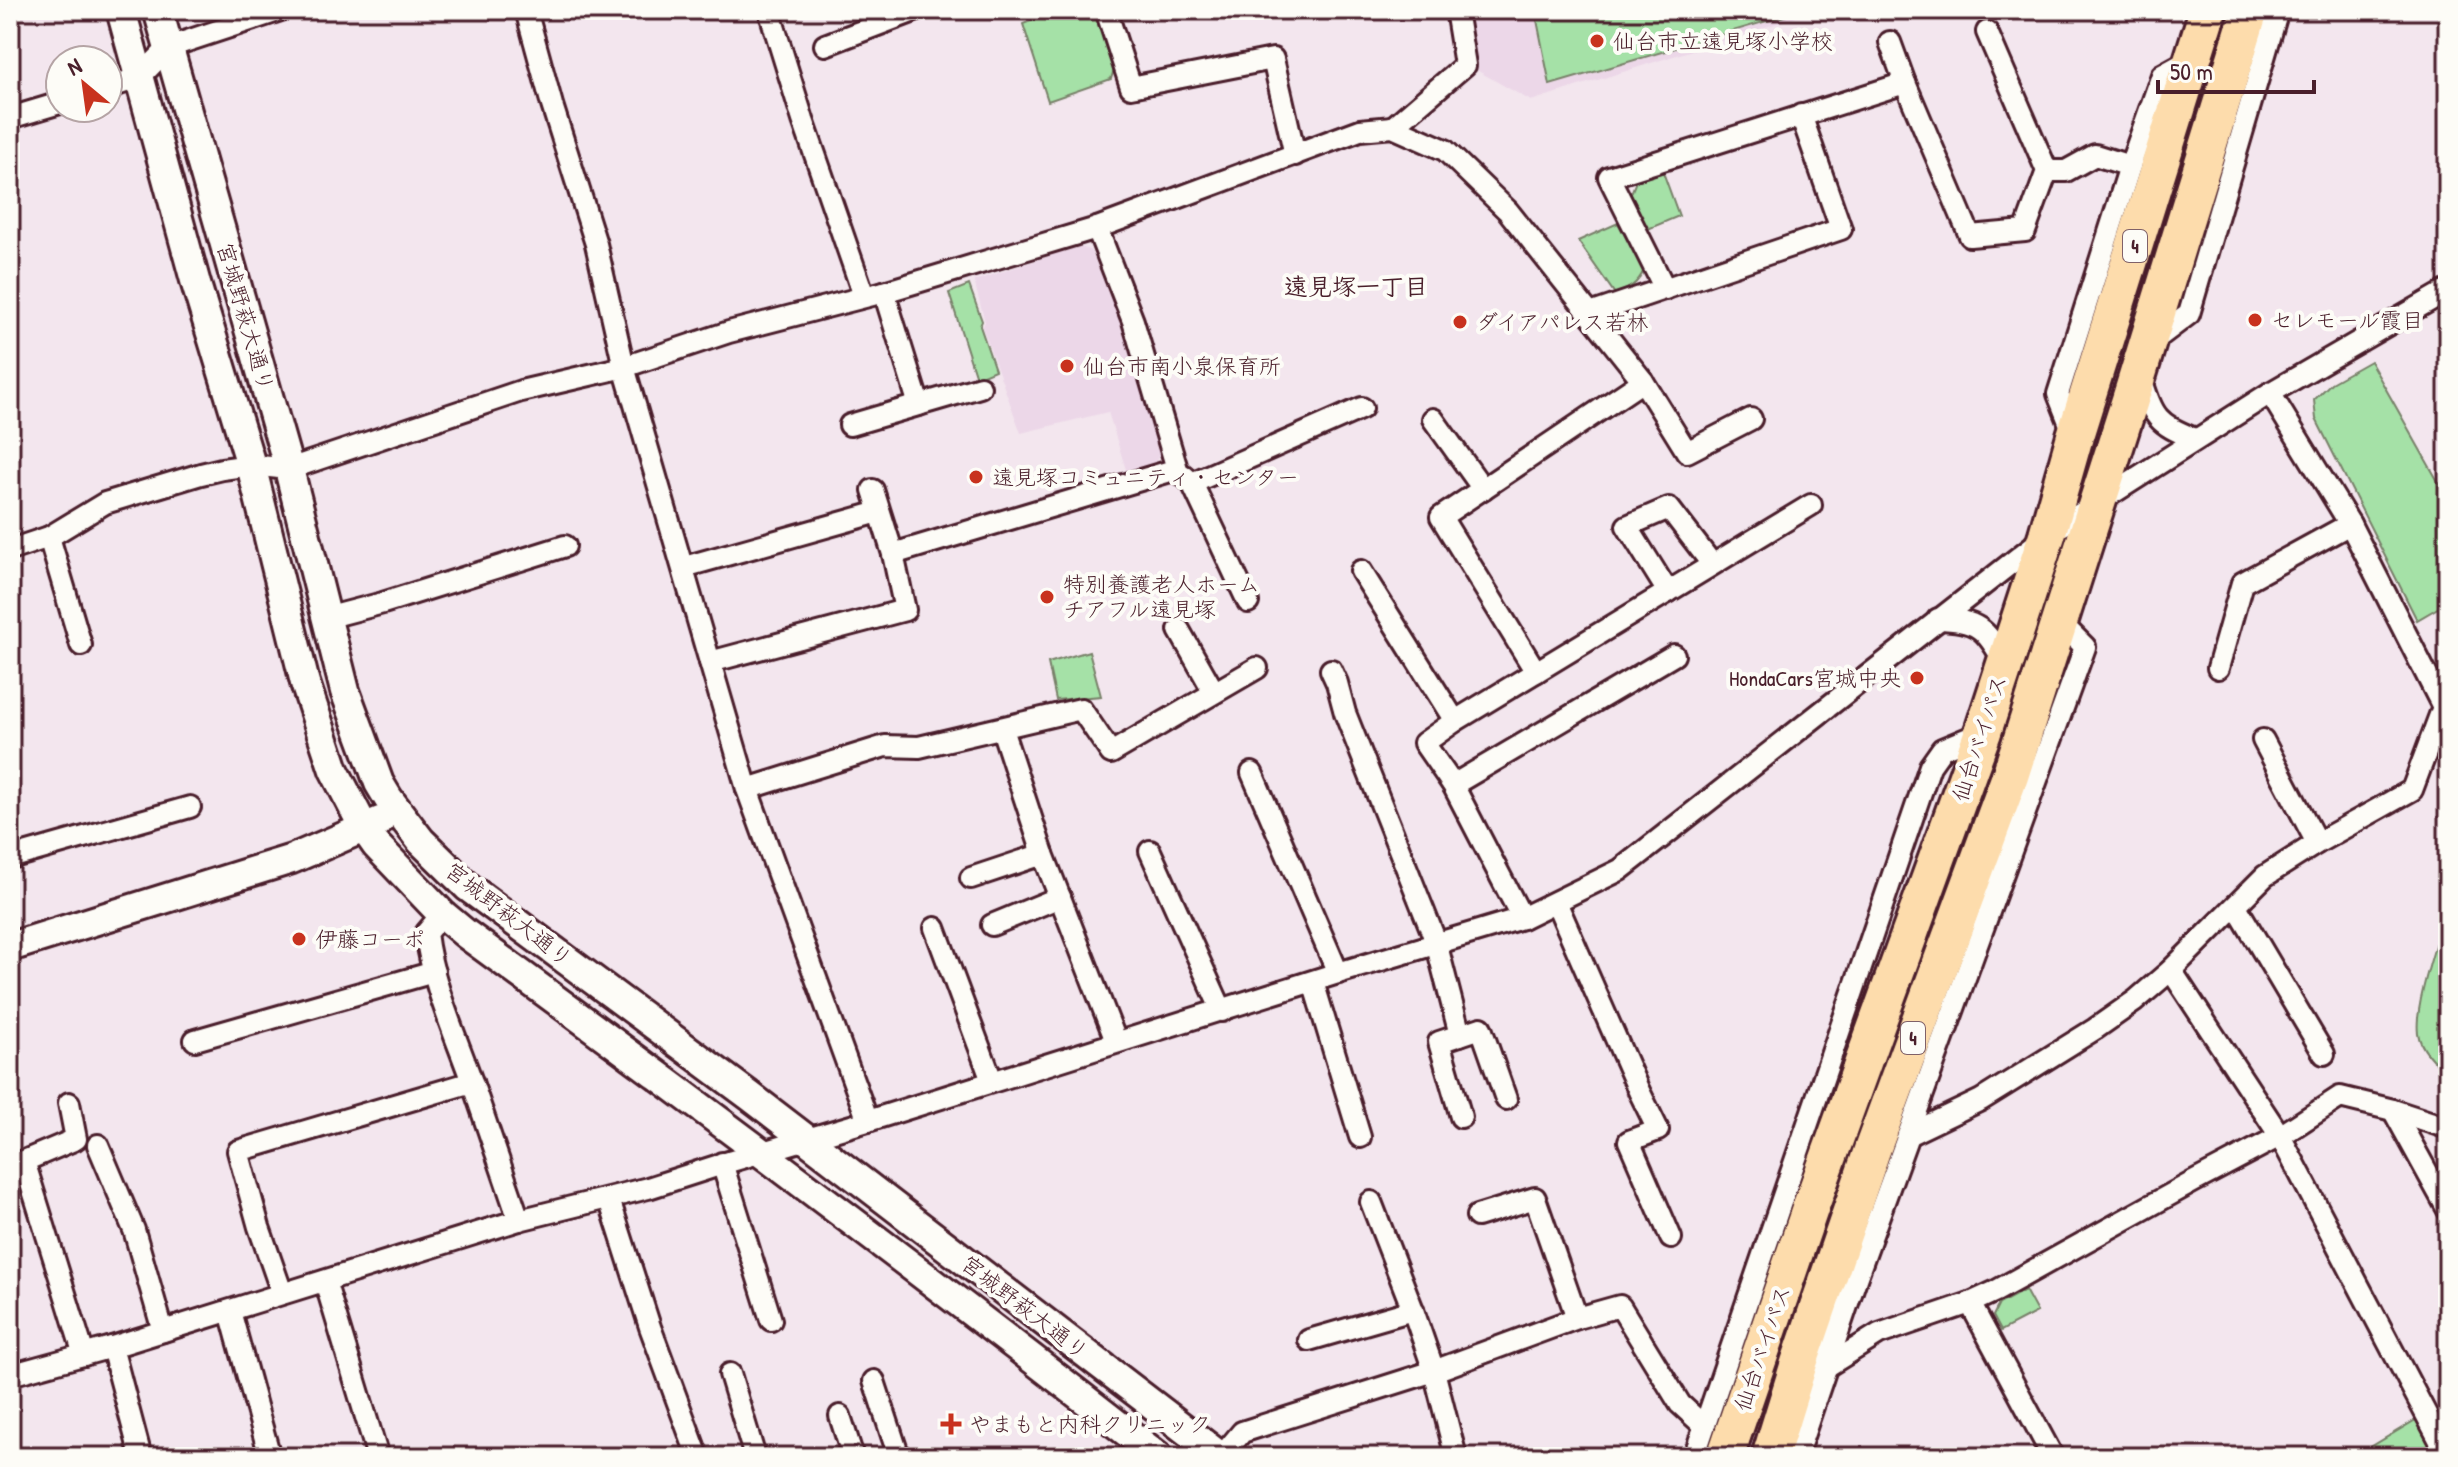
<svg xmlns="http://www.w3.org/2000/svg" width="2458" height="1467" font-family="'Patrick Hand','Klee One',sans-serif">
  <style>
    .built { fill: #ecd7e8 }
    .green { fill: #a5e1a7; stroke: #788069; stroke-width: 2 }
    .lines { fill: none; stroke-linecap: round; stroke-linejoin: round }
    .street-casing { stroke: #4a1f2b; stroke-width: 26 }
    .secondary-casing { stroke: #4a1f2b; stroke-width: 34 }
    .highway-casing { stroke: #4a1f2b; stroke-width: 42 }
    .street { stroke: #fdfcf7; stroke-width: 20 }
    .secondary { stroke: #fdfcf7; stroke-width: 28 }
    .highway { stroke: #fddcac; stroke-width: 36 }
    .poi-dot { fill: #c8321e; stroke: #fdfcf7; stroke-width: 3 }
    .labels { text-anchor: middle; stroke-width: 8; stroke-linejoin: round; paint-order: stroke }
    .shield { fill: #fdfcf7; stroke: #806168; stroke-width: 2 }
    .shield-label { font-size: 20px; font-weight: bold; fill: #4a1f2b }
    .poi-label { font-size: 22px; fill: #4a1f2b; stroke: #fdfcf7; text-anchor: start }
    .street-label { font-size: 22px; fill: #4a1f2b; stroke: #fdfcf7 }
    .neighbourhood-label { font-size: 24px; font-weight: bold; fill: #4a1f2b; stroke: #fdfcf7 }
  </style>
  <rect width="100%" height="100%" fill="#f3e6ee"/>
  <filter id="ink" filterUnits="userSpaceOnUse"><feTurbulence type="fractalNoise" baseFrequency=".0125" numOctaves="2"/><feDisplacementMap in="SourceGraphic" scale="16" xChannelSelector="R" yChannelSelector="G"/><feConvolveMatrix kernelMatrix="1 2 1 2 8 2 1 2 1" color-interpolation-filters="sRGB"/></filter>
  <g filter="url(#ink)">
    <g class="built">
      <path d="M1467 10H1819L1531 101 1478 71Z"/>
      <path d="M1079 246 1091 251 1126 332 1161 451 1154 465 1127 473 1108 412 1021 433 982 327 985 322 974 281Z"/>
    </g>
    <g class="green">
      <path d="M1058 10H1097L1115 66 1111 79 1048 101 1023 24Z"/>
      <path d="M1535 10H1804L1550 85Z"/>
      <path d="M1663 172 1679 216 1648 229 1630 196 1636 181Z"/>
      <path d="M1618 223 1644 270C1638 284 1629 289 1615 294L1578 241Z"/>
      <path d="M969 285 982 321 980 326 995 370 976 378 949 293Z"/>
      <path d="M2370 361 2448 499V602L2417 620 2316 419 2314 400 2331 383Z"/>
      <path d="M1089 651 1101 696 1056 700 1048 663Z"/>
      <path d="M2448 902V1072C2435 1065 2420 1048 2418 1033 2414 1004 2440 933 2448 902Z"/>
      <path d="M2025 1290 2037 1312 2001 1331 1993 1316 1999 1304Z"/>
      <path d="M2419 1418 2440 1457H2367L2364 1451Z"/>
    </g>
    <g class="lines">
      <defs>
        <g id="street">
          <path d="M526 10 552 105 596 244 624 367 747 789 868 1121"/>
          <path d="M769 10 803 120 864 296"/>
          <path d="M1106 10 1131 87 1273 59 1295 155"/>
          <path d="M825 45 917 10"/>
          <path d="M1905 83 1970 236 2025 231 2047 171 1987 32"/>
          <path d="M108 88 140 77 169 47 281 10"/>
          <path d="M10 118 60 103"/>
          <path d="M1393 127 1465 65 1456 10"/>
          <path d="M2047 171H2066L2095 155 2130 166"/>
          <path d="M1665 289 1609 177 1905 83 1890 42"/>
          <path d="M884 292 919 405"/>
          <path d="M1590 314 1841 229 1801 115"/>
          <path d="M2148 345 2189 314 2278 10"/>
          <path d="M2141 378C2154 418 2156 423 2195 439"/>
          <path d="M1433 419 1483 489"/>
          <path d="M850 425 980 387"/>
          <path d="M2073 432 2058 394 2130 166 2162 75 2193 58"/>
          <path d="M1183 475 1192 483 1248 602"/>
          <path d="M1192 483 1362 408"/>
          <path d="M49 537 81 645"/>
          <path d="M10 550 49 537 105 503 201 474 222 469 251 465 289 469 521 391 624 367 729 332 884 292 1097 228 1360 130 1393 127 1445 150 1508 211 1643 381 1687 452 1751 419"/>
          <path d="M893 554 1177 469 1133 321 1097 228"/>
          <path d="M684 567 879 512"/>
          <path d="M1361 571 1455 721"/>
          <path d="M1668 592 1627 526 1669 508 1712 564"/>
          <path d="M326 618 383 603 565 546"/>
          <path d="M1938 619C1977 620 1986 628 2004 662"/>
          <path d="M1179 630 1214 692"/>
          <path d="M710 662 905 610 893 554 873 490"/>
          <path d="M2218 668 2242 583 2350 524"/>
          <path d="M1331 670 1337 683 1345 713 1436 942 1460 1035"/>
          <path d="M1536 672 1441 517 1643 381"/>
          <path d="M1002 729 1043 854 1116 1041"/>
          <path d="M2263 740 2317 843"/>
          <path d="M1252 773 1338 973"/>
          <path d="M1453 785 1674 655"/>
          <path d="M747 789 885 746 919 747 1081 709 1111 753 1257 668"/>
          <path d="M1150 851 1222 1011"/>
          <path d="M10 858 190 807"/>
          <path d="M971 878 1043 854"/>
          <path d="M1556 902 1639 1091 1658 1130 1629 1141 1671 1238"/>
          <path d="M2236 906 2324 1054"/>
          <path d="M442 914 426 933C432 984 455 1034 472 1082"/>
          <path d="M1522 918 1453 785 1424 743 1455 721 1811 505"/>
          <path d="M992 925 1060 897"/>
          <path d="M935 928 992 1081"/>
          <path d="M2171 970 2280 1136 2448 1456"/>
          <path d="M1313 982 1360 1137"/>
          <path d="M195 1040 434 972"/>
          <path d="M69 1103 76 1139 24 1161 84 1355"/>
          <path d="M2393 1110 2448 1210"/>
          <path d="M1461 1117 1439 1042 1481 1028 1506 1099"/>
          <path d="M1908 1135 1981 1100 2095 1029 2135 1001 2171 970 2265 876 2317 843 2412 790 2443 707 2350 524 2270 393"/>
          <path d="M98 1145 134 1230 163 1331"/>
          <path d="M722 1163 771 1320"/>
          <path d="M609 1199 650 1327 698 1457"/>
          <path d="M1371 1202 1413 1310 1434 1371 1456 1457"/>
          <path d="M1477 1216 1535 1198 1577 1318"/>
          <path d="M325 1281 378 1457"/>
          <path d="M282 1293 259 1227 238 1151 472 1082 519 1220"/>
          <path d="M1970 1303 2053 1457"/>
          <path d="M230 1311 270 1457"/>
          <path d="M1309 1340 1413 1310"/>
          <path d="M112 1347 141 1457"/>
          <path d="M1826 1367 1879 1334 1970 1303 1996 1291 2193 1182 2280 1136 2340 1097 2393 1110 2448 1128"/>
          <path d="M730 1374 755 1457"/>
          <path d="M10 1375 112 1347 519 1220 648 1188 732 1161 868 1121 1338 973 1522 918 1620 870 2047 535 2270 393 2448 290"/>
          <path d="M874 1381 899 1457"/>
          <path d="M840 1416 853 1457"/>
          <path d="M1221 1457 1242 1432 1434 1371 1577 1318 1620 1306 1680 1404 1704 1426"/>
          <path d="M1694 1457 1930 766 1942 749 1983 732"/>
          <path d="M1796 1457 1857 1276 2085 647 2059 621"/>
        </g>
        <g id="secondary">
          <path d="M121 10 196 284 251 465 305 683 334 770 364 828 376 845 442 914 466 934C700 1105 931 1279 1159 1457"/>
          <path d="M158 10 289 469 345 691 379 783 388 798 421 841 468 887 750 1096 1221 1457"/>
          <path d="M10 947 292 859 380 821"/>
        </g>
        <g id="highway">
          <path d="M1725 1457 1812 1203 1983 732 2047 535 2075 436 2208 10"/>
          <path d="M1770 1457 1799 1363 1872 1150 2010 776 2130 400 2250 10"/>
        </g>
      </defs>
      <use href="#street" class="street-casing"/>
      <use href="#secondary" class="secondary-casing"/>
      <use href="#highway" class="highway-casing"/>
      <use href="#street" class="street"/>
      <use href="#secondary" class="secondary"/>
      <use href="#highway" class="highway"/>
    </g>
  </g>
  <g class="poi-dot">
    <circle cx="1597" cy="41" r="8"/>
    <circle cx="2255" cy="320" r="8"/>
    <circle cx="1460" cy="322" r="8"/>
    <circle cx="1067" cy="366" r="8"/>
    <circle cx="976" cy="477" r="8"/>
    <circle cx="1047" cy="597" r="8"/>
    <circle cx="1917" cy="678" r="8"/>
    <circle cx="299" cy="939" r="8"/>
    <path d="M947 1412h8v8h8v8h-8v8h-8v-8h-8v-8h8z"/>
  </g>
  <g class="labels">
    <g class="shield">
      <rect x="2123" y="230" width="24" height="32" rx="6"/>
      <rect x="1901" y="1022" width="24" height="32" rx="6"/>
    </g>
    <g class="shield-label">
      <text x="2135" y="253">4</text>
      <text x="1913" y="1045">4</text>
    </g>
    <g class="poi-label">
      <text x="1613" y="49">仙台市立遠見塚小学校</text>
      <text x="2271" y="328">セレモール霞目</text>
      <text x="1476" y="330">ダイアパレス若林</text>
      <text x="1083" y="374">仙台市南小泉保育所</text>
      <text x="992" y="485">遠見塚コミュニティ・センター</text>
      <text x="1063" y="592">特別養護老人ホーム<tspan x="1063" dy="25">チアフル遠見塚</tspan></text>
      <text x="1901" y="686" text-anchor="end">HondaCars宮城中央</text>
      <text x="315" y="947">伊藤コーポ</text>
      <text x="969" y="1432">やまもと内科クリニック</text>
    </g>
    <g class="street-label">
      <text transform="translate(246 317) rotate(74)" y="8">宮城野萩大通り</text>
      <text transform="translate(1979 738) rotate(-72)" y="8">仙台バイパス</text>
      <text transform="translate(509 914) rotate(38)" y="8">宮城野萩大通り</text>
      <text transform="translate(1025 1307) rotate(38)" y="8">宮城野萩大通り</text>
      <text transform="translate(1762 1348) rotate(-71)" y="8">仙台バイパス</text>
    </g>
    <g class="neighbourhood-label">
      <text x="1356" y="295">遠見塚一丁目</text>
    </g>
  </g>
  <rect width="2458" height="1467" fill="none" stroke="#fdfcf7" stroke-width="40"/>
  <rect x="20" y="20" width="2418" height="1427" fill="none" stroke="#4a1f2b" stroke-width="3" filter="url(#ink)"/>
  <g transform="translate(84 84) rotate(331)"><circle r="38" fill="#fdfcf7" stroke="#b5a4a5" stroke-width="2"/>
  <path d="M0-6L14 30L0 20L-14 30Z" fill="#c8321e"/>
  <text y="-12" font-size="22" font-weight="bold" text-anchor="middle" fill="#4a1f2b">N</text>
  </g>
  <path d="M2158 80v12h156v-12" fill="none" stroke="#4a1f2b" stroke-width="4"/>
  <text x="2170" y="80" font-size="24" fill="#4a1f2b" stroke="#fdfcf7" stroke-width="6" paint-order="stroke">50 m</text>
</svg>
